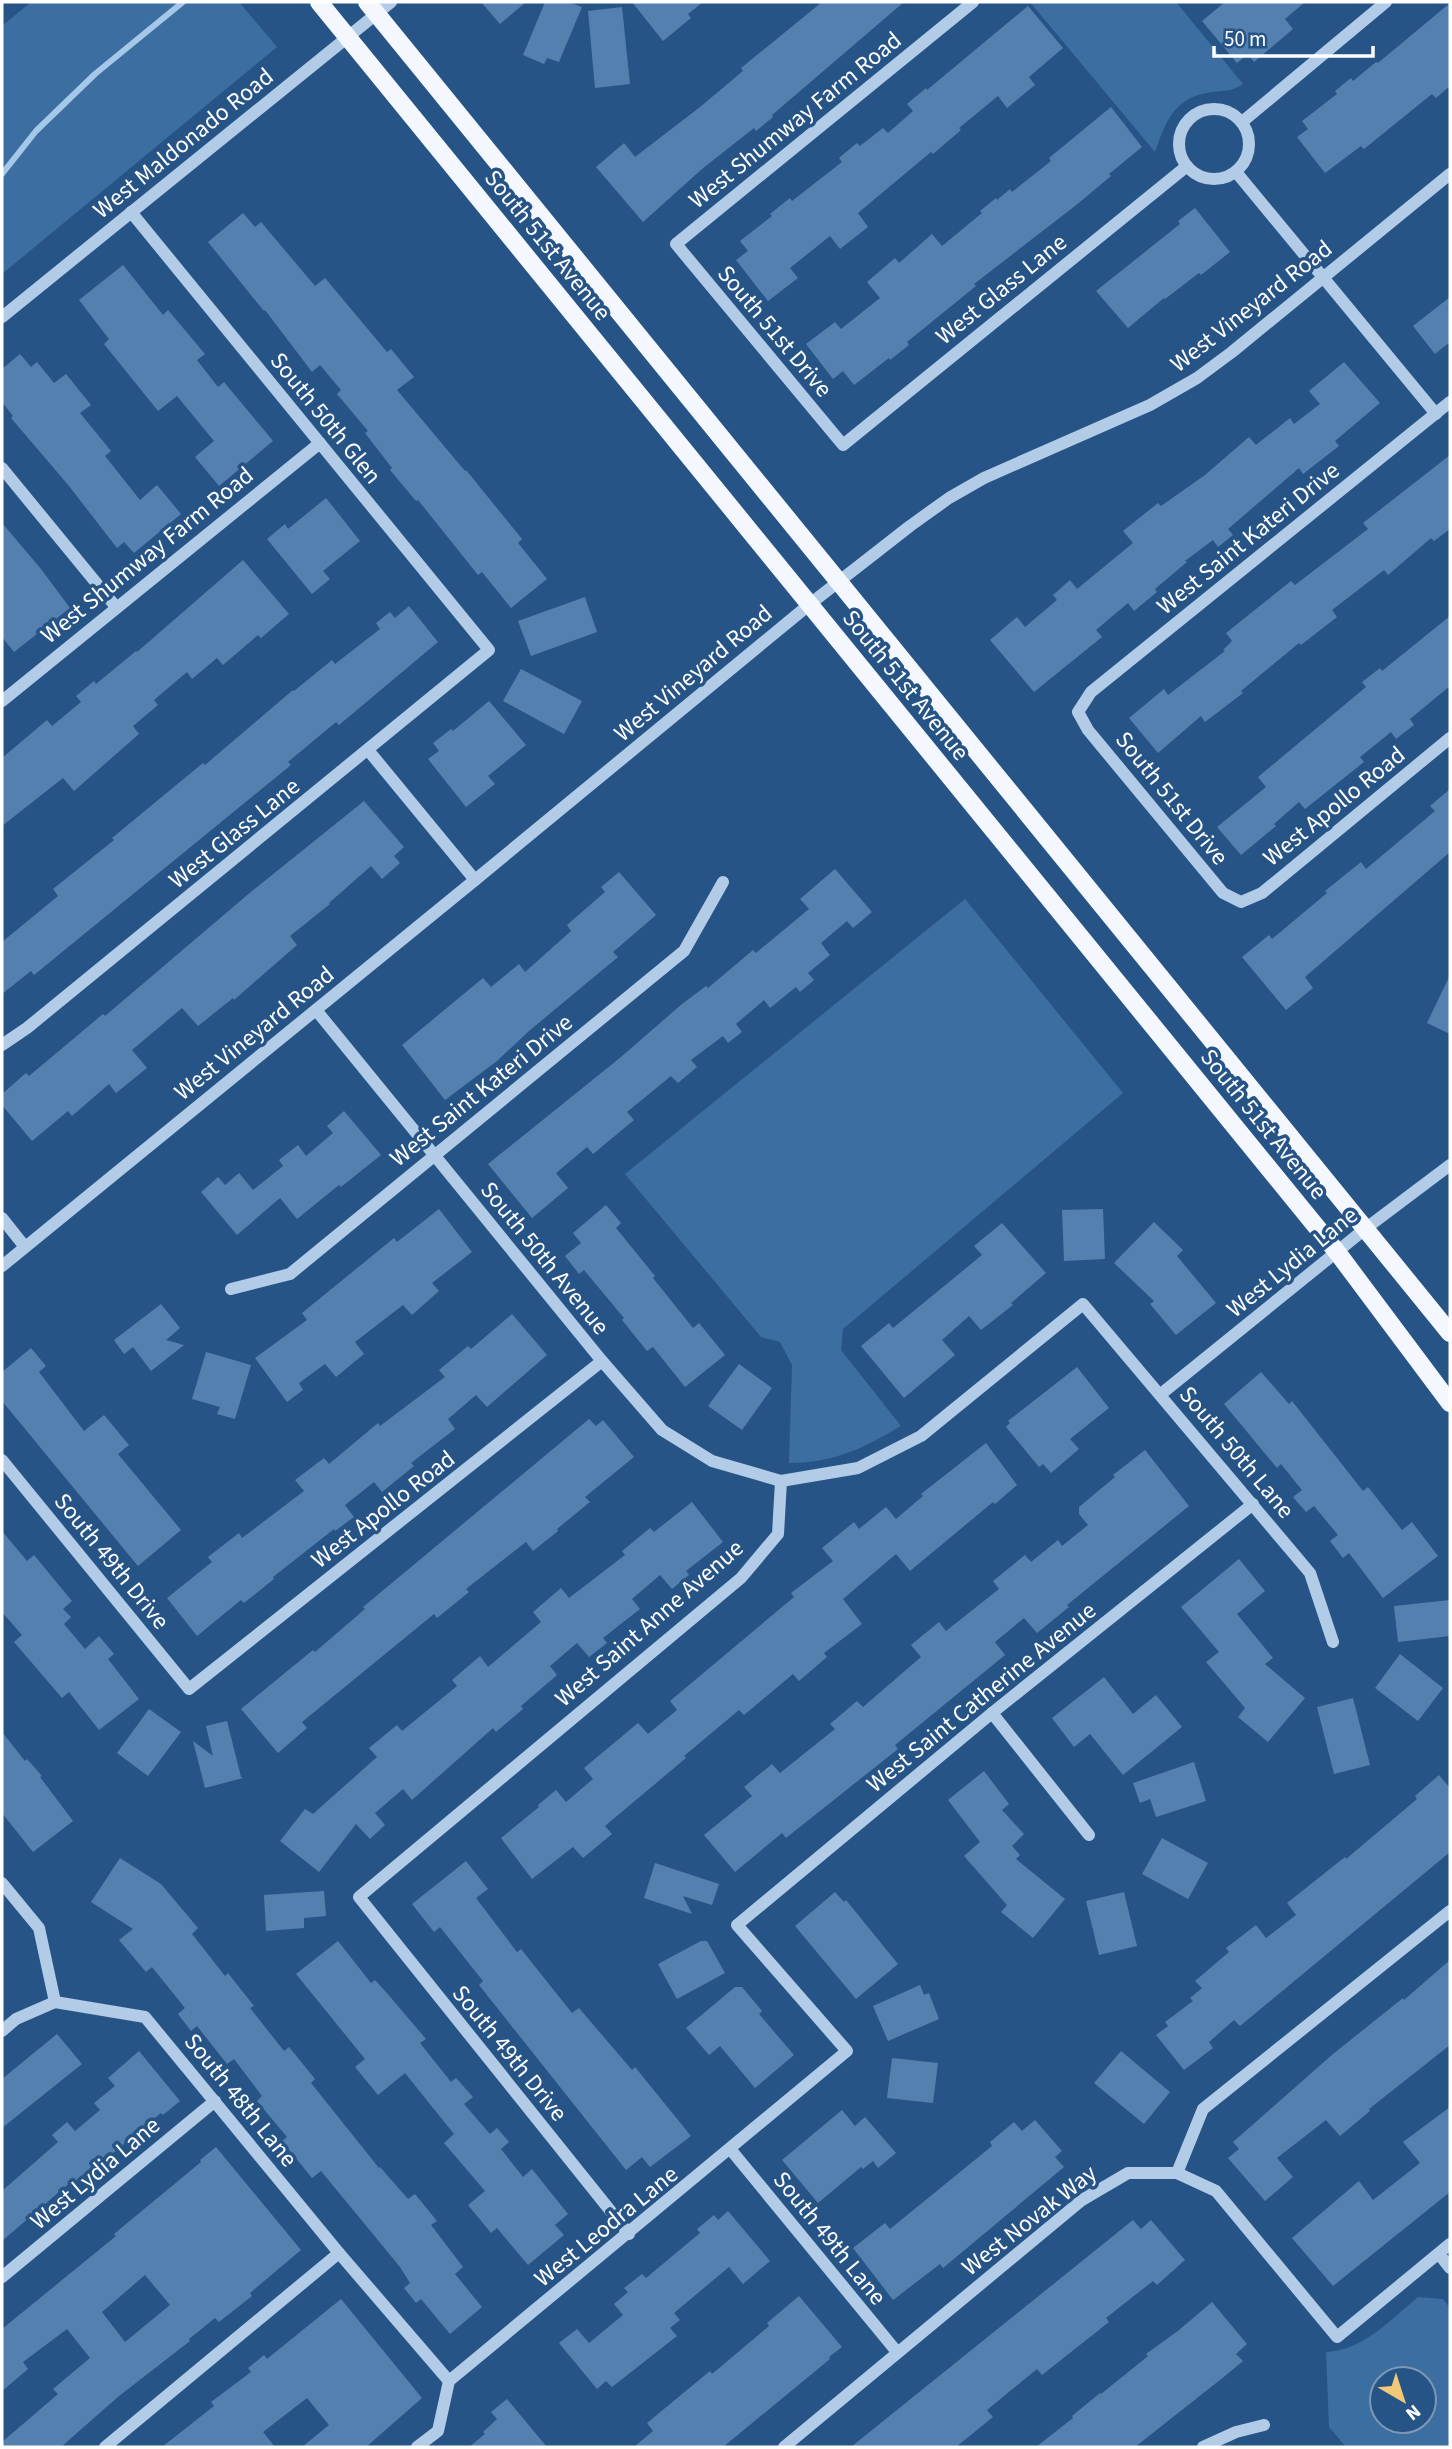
<svg xmlns="http://www.w3.org/2000/svg" width="1452" height="2449" font-family="'Source Sans 3',sans-serif">
  <style>
    .green { fill: #3c6ea2; fill-rule: evenodd }
    .lines { fill: none; stroke-linecap: round; stroke-linejoin: round }
    .stream { stroke: #a6c8e8; stroke-width: 6 }
    .building { fill: #5480af; fill-rule: evenodd }
    .minor { stroke: #b2cce8; stroke-width: 12 }
    .major { stroke: #f4f8fe; stroke-width: 18 }
    .labels { text-anchor: middle; stroke-width: 7; stroke-linejoin: round; paint-order: stroke }
    .street-label { font-size: 24px; fill: #fff; stroke: #275486 }
  </style>
  <rect width="100%" height="100%" fill="#275486"/>
  <g class="green">
    <path d="M31 2H239L277 47 2 274V26Z"/>
    <path d="M1030 2H1176L1243 84C1230 92 1227 90 1212 92 1174 97 1166 121 1155 152Z"/>
    <path d="M965 899 1123 1093 843 1329 841 1350 901 1426C864 1448 834 1463 789 1463L792 1365 780 1342 761 1337 625 1174Z"/>
    <path d="M1418 2297 1443 2299 1450 2308V2447H1346L1329 2427 1326 2352C1364 2350 1390 2320 1418 2297ZM1424 2379V2421H1382V2379Z"/>
  </g>
  <g class="lines">
    <path class="stream" d="M2 174 36 131 95 74 183 2"/>
  </g>
  <g class="building">
    <path d="M481 2H526L500 24Z"/>
    <path d="M545 2H568L582 7 559 62 547 58 544 64 523 55Z"/>
    <path d="M632 2H703L688 14 691 18 663 41Z"/>
    <path d="M822 2H904L772 115 773 117 756 131 754 128 702 169 643 222 596 167 624 143 635 157 700 107 743 71 741 68Z"/>
    <path d="M1225 2H1305L1285 19 1293 29 1254 62 1248 54 1237 63 1202 21Z"/>
    <path d="M1450 3V86L1436 98 1432 94 1364 149 1361 146 1325 173 1297 137 1308 129 1302 121 1337 94 1335 91 1351 78 1353 81 1376 62 1378 63Z"/>
    <path d="M1028 6 1063 48 1029 77 1035 85 1007 108 998 96 959 128 961 130 933 154 931 152 858 213 868 227 840 249 830 236 790 268 798 278 768 301 736 260 748 251 740 241 772 216 770 214 790 198 792 201 842 162 839 158 857 143 860 146 883 128 888 133 913 111 907 104 926 88 927 90Z"/>
    <path d="M622 7 630 84 595 88 588 11Z"/>
    <path d="M1111 107 1142 147 1109 174 1111 176 1075 206 974 284 976 286 907 342 909 345 890 360 889 358 854 385 843 371 833 379 806 344 835 322 841 329 880 298 867 282 895 258 899 263 932 234 942 246 982 213 980 211 996 198 997 200 1010 189 1012 192 1051 161 1049 158Z"/>
    <path d="M1195 208 1230 252 1201 275 1199 273 1165 299 1164 298 1128 328 1096 291 1180 224 1178 221Z"/>
    <path d="M243 213 255 227 261 222 315 286 325 278 387 352 391 349 414 377 397 390 465 471 466 470 522 539 518 543 547 579 511 608 482 572 478 575 418 500 416 501 390 470 392 468 365 433 368 431 337 394 341 390 320 365 312 372 265 310 264 311 208 242Z"/>
    <path d="M123 265 163 315 168 310 205 354 197 360 218 387 224 382 273 441 219 486 195 457 214 441 177 396 158 411 104 344 109 339 79 300Z"/>
    <path d="M1450 297V342L1435 354 1413 326Z"/>
    <path d="M20 354 31 367 37 362 54 383 66 374 91 405 80 413 111 451 105 456 140 500 157 485 181 514 134 553 124 542 117 548 69 486 11 418 13 416 2 402V369Z"/>
    <path d="M1344 362 1380 403 1335 441 1339 446 1303 474 1299 468 1228 529 1233 535 1218 547 1213 540 1185 561 1187 562 1155 589 1157 592 1134 611 1128 603 1096 630 1102 637 1034 692 990 640 1017 617 1025 627 1057 600 1053 595 1070 580 1077 589 1133 543 1123 531 1158 503 1161 506 1205 475 1249 437 1256 445 1290 418 1294 424 1320 404 1309 391Z"/>
    <path d="M1450 455V529L1434 541 1431 538 1388 575 1384 570 1332 610 1337 617 1301 645 1299 643 1241 691 1243 693 1205 722 1201 716 1158 753 1129 718 1164 689 1168 695 1225 651 1223 650 1232 641 1226 633 1291 581 1295 585 1368 529 1363 523Z"/>
    <path d="M326 498 360 541 323 571 330 579 312 594 267 539 285 524 288 529Z"/>
    <path d="M2 523 41 569 70 608 14 652 2 637Z"/>
    <path d="M243 560 289 614 261 638 258 635 223 665 217 658 192 679 187 672 154 700 158 705 133 726 139 734 74 791 63 778 2 826V758L47 720 52 726 81 702 76 696 94 681 96 684 136 651 137 652Z"/>
    <path d="M585 597 597 632 531 656 518 621Z"/>
    <path d="M409 606 438 642 339 725 336 722 288 762 291 765 34 975 31 971 2 994V942L58 896 53 889 114 840 112 838 203 763 205 765 293 690 294 691 332 660 335 664 380 629 376 623 390 612 395 618Z"/>
    <path d="M1450 616V686L1410 719 1414 725 1396 739 1391 732 1360 757 1364 762 1305 809 1299 802 1274 824 1276 826 1241 855 1217 827 1266 787 1258 777 1366 687 1362 682 1380 668 1382 671Z"/>
    <path d="M521 669 582 701 564 734 503 701Z"/>
    <path d="M489 701 526 745 488 776 495 784 466 807 428 759 439 751 433 743 451 729 453 731Z"/>
    <path d="M1450 789V852L1305 977 1313 988 1286 1010 1242 957 1269 935 1272 939 1327 893 1325 891 1361 862 1366 869 1435 811 1430 806Z"/>
    <path d="M364 801 404 847 394 856 400 863 382 879 371 866 329 903 330 904 290 936 297 945 234 1000 233 998 198 1026 182 1008 132 1050 147 1068 116 1093 109 1084 72 1116 68 1111 32 1141 2 1105V1094L26 1073 29 1076 103 1014 105 1016 252 891Z"/>
    <path d="M835 869 872 912 853 928 847 921 821 943 830 955 808 973 814 980 800 992 796 987 770 1008 764 1000 736 1024 742 1032 728 1043 723 1036 691 1060 697 1067 678 1083 671 1076 627 1112 634 1120 593 1154 587 1147 556 1173 568 1188 532 1218 488 1164 621 1057 682 1004 706 986 708 988 753 950 756 953 809 909 800 899Z"/>
    <path d="M619 872 656 915 613 952 618 957 529 1031 497 1061 445 1100 402 1045 483 978 491 987 519 964 525 972 571 931 567 925 605 892 601 887Z"/>
    <path d="M1450 975V1034L1427 1023Z"/>
    <path d="M344 1111 381 1155 341 1187 339 1185 297 1219 280 1198 237 1235 201 1192 218 1177 225 1185 239 1173 253 1190 283 1166 279 1160 298 1145 306 1156 333 1133 327 1126Z"/>
    <path d="M606 1205 621 1223 616 1228 655 1276 653 1278 693 1328 699 1323 725 1355 685 1387 653 1347 647 1351 622 1320 624 1318 584 1270 579 1274 565 1256 581 1243 573 1233Z"/>
    <path d="M439 1209 472 1252 432 1283 439 1291 412 1315 403 1305 355 1342 364 1354 336 1377 325 1364 299 1383 303 1390 287 1402 255 1358 307 1320 302 1313 394 1238 397 1242Z"/>
    <path d="M1103 1209 1105 1259 1064 1261 1062 1210Z"/>
    <path d="M1154 1222 1183 1250 1177 1256 1216 1303 1176 1335 1150 1304 1154 1301 1114 1263Z"/>
    <path d="M1002 1223 1046 1273 1011 1303 1013 1305 981 1330 969 1316 942 1340 955 1355 904 1398 861 1346 889 1323 893 1328 982 1255 974 1246Z"/>
    <path d="M161 1304 180 1328 166 1340 184 1345 151 1371 133 1347 124 1354 114 1340Z"/>
    <path d="M512 1314 547 1355 487 1407 476 1395 448 1419 455 1429 411 1463 414 1466 382 1492 374 1482 345 1505 354 1517 335 1531 334 1529 273 1577 274 1579 244 1603 241 1600 197 1636 167 1598 212 1562 208 1557 239 1533 242 1538 304 1491 295 1480 324 1458 329 1464 378 1423 380 1426 445 1377 439 1370 468 1346 471 1349Z"/>
    <path d="M31 1348 46 1366 39 1372 84 1431 104 1415 129 1445 118 1454 181 1530 138 1566 2 1401V1372Z"/>
    <path d="M206 1352 251 1365 235 1419 217 1414 220 1407 192 1399Z"/>
    <path d="M739 1364 772 1388 742 1430 708 1406Z"/>
    <path d="M1077 1367 1109 1408 1070 1439 1079 1449 1051 1473 1043 1464 1039 1467 1006 1427 1010 1423 1008 1421Z"/>
    <path d="M1261 1372 1289 1404 1292 1401 1363 1491 1368 1487 1402 1530 1412 1522 1438 1556 1383 1598 1349 1553 1343 1558 1330 1541 1338 1535 1314 1506 1306 1512 1293 1497 1302 1490 1281 1464 1277 1468 1224 1404Z"/>
    <path d="M589 1419 596 1426 603 1420 634 1457 585 1497 590 1502 557 1529 558 1531 533 1551 526 1542 466 1589 469 1592 437 1618 434 1614 302 1722 307 1728 278 1753 241 1709 313 1650 315 1652 365 1609 363 1607Z"/>
    <path d="M986 1443 1017 1485 995 1504 993 1502 910 1571 896 1554 843 1599 862 1624 824 1653 827 1657 799 1681 793 1674 744 1715 739 1710 684 1756 686 1758 605 1826 612 1834 583 1858 573 1847 532 1879 501 1838 539 1807 538 1805 556 1790 566 1802 593 1779 584 1768 638 1723 648 1734 677 1710 670 1701 794 1597 791 1593 833 1561 822 1548 854 1522 859 1529 886 1507 896 1519 923 1496 921 1494Z"/>
    <path d="M1145 1450 1189 1506 1067 1605 1069 1607 1037 1633 1024 1618 995 1642 1005 1655 895 1745 898 1749 786 1838 782 1833 735 1872 704 1835 752 1796 744 1787 772 1764 780 1773 835 1729 830 1724 857 1701 863 1707 921 1657 911 1645 939 1622 946 1631 999 1589 993 1581 1025 1555 1031 1562 1058 1540 1062 1546 1088 1525 1079 1514V1507L1115 1477 1113 1475Z"/>
    <path d="M692 1502 723 1542 686 1571 689 1575 672 1589 660 1575 632 1599 640 1609 603 1638 607 1643 589 1657 577 1643 550 1666 557 1675 521 1706 523 1709 496 1732 493 1728 412 1800 403 1789 375 1813 385 1825 370 1839 356 1824 319 1872 280 1841 305 1809 313 1814 377 1757 369 1748 397 1725 402 1731 457 1686 452 1680 480 1656 488 1667 541 1622 533 1612 561 1588 569 1598 625 1555 622 1551 650 1528 654 1532Z"/>
    <path d="M2 1531 27 1561 34 1555 72 1601 63 1609 71 1617 64 1624 85 1649 99 1636 114 1654 108 1659 139 1699 99 1730 69 1692 62 1698 14 1642 22 1635 2 1612Z"/>
    <path d="M1239 1559 1265 1591 1237 1614 1273 1658 1265 1664 1305 1698 1268 1742 1238 1717 1245 1708 1206 1662 1219 1652 1181 1607Z"/>
    <path d="M1450 1600V1636L1398 1642 1394 1606Z"/>
    <path d="M1400 1654 1443 1688 1418 1721 1375 1688Z"/>
    <path d="M1104 1677 1133 1714 1156 1695 1182 1727 1123 1775 1090 1734 1074 1747 1052 1718Z"/>
    <path d="M1353 1698 1370 1765 1334 1774 1317 1707Z"/>
    <path d="M149 1709 181 1732 148 1776 117 1753Z"/>
    <path d="M227 1721 241 1777 243 1778 205 1788 193 1741 213 1756 206 1726Z"/>
    <path d="M2 1732 25 1761 27 1759 42 1776 40 1777 73 1821 33 1852 2 1813Z"/>
    <path d="M1194 1762 1206 1801 1156 1817 1150 1799 1140 1803 1133 1783Z"/>
    <path d="M984 1771 1009 1804 1002 1810 1024 1834 1012 1846 1020 1855 1016 1859 1065 1899 1033 1938 1001 1912 1007 1905 964 1856 980 1842 948 1800Z"/>
    <path d="M1439 1775 1450 1788V1852L1240 2026 1234 2020 1209 2042 1213 2048 1184 2070 1156 2035 1168 2026 1165 2022 1193 2001 1190 1998 1202 1988 1195 1981 1229 1952 1226 1948 1256 1925 1266 1938 1296 1915 1287 1903 1345 1857 1346 1859 1417 1799 1415 1796Z"/>
    <path d="M1162 1838 1208 1863 1188 1899 1142 1874Z"/>
    <path d="M120 1858 161 1884 198 1928 192 1934 225 1976 228 1973 254 2006 250 2008 284 2051 289 2047 315 2079 311 2083 379 2168 380 2167 408 2199 415 2194 437 2221 431 2225 463 2267 455 2274 482 2307 450 2334 421 2299 416 2303 404 2288 410 2283 400 2267 321 2171 312 2178 282 2141 287 2137 257 2101 262 2096 234 2059 227 2064 197 2026 191 2031 178 2014 185 2008 152 1967 146 1972 119 1940 133 1929 91 1902Z"/>
    <path d="M466 1861 488 1889 476 1898 517 1952 521 1949 572 2013 579 2008 632 2070 635 2067 691 2136 650 2167 642 2157 626 2170 479 1985 483 1981 440 1927 434 1932 412 1904Z"/>
    <path d="M655 1863 719 1884 712 1905 683 1896 692 1914 644 1898Z"/>
    <path d="M324 1891 326 1916 304 1918V1928L266 1931 264 1895Z"/>
    <path d="M835 1892 844 1902 846 1900 898 1964 856 1999 795 1926Z"/>
    <path d="M1124 1892 1137 1946 1099 1955 1086 1901Z"/>
    <path d="M338 1941 371 1983 375 1980 386 1992 426 2039 420 2043 451 2082 456 2078 473 2097 464 2104 490 2134 497 2128 509 2142 501 2149 523 2177 532 2169 568 2214 555 2225 564 2235 528 2265 497 2228 491 2233 468 2205 485 2191 444 2143 454 2134 405 2073 378 2095 355 2067 365 2059 296 1974Z"/>
    <path d="M701 1941H707L725 1973 677 1999 658 1964Z"/>
    <path d="M1450 1960V2045L1369 2109 1370 2111 1340 2136 1326 2120 1277 2158 1293 2177 1265 2201 1228 2158 1239 2149 1233 2142 1333 2054 1403 1998 1404 2000Z"/>
    <path d="M920 1985 924 1995 929 1993 939 2019 888 2041 873 2006Z"/>
    <path d="M735 1987H742L762 2011 759 2014 794 2055 755 2088 720 2046 709 2055 686 2028Z"/>
    <path d="M57 2034 82 2064 2 2128V2079Z"/>
    <path d="M139 2051 180 2101 163 2115 161 2113 112 2154 110 2152 74 2182 73 2180 2 2241V2191L58 2142 52 2135 67 2122 75 2131 100 2110 94 2103 115 2086 108 2078Z"/>
    <path d="M1121 2051 1170 2092 1144 2124 1094 2083Z"/>
    <path d="M892 2058 938 2063 933 2103 887 2098Z"/>
    <path d="M1450 2107V2192L1333 2286 1292 2238 1359 2181 1373 2200 1420 2163 1403 2142Z"/>
    <path d="M842 2110 855 2126 865 2117 896 2153 878 2168 873 2161 863 2169 861 2167 818 2203 782 2160Z"/>
    <path d="M1035 2120 1062 2151 1055 2157 1064 2167 943 2268 940 2264 893 2300 853 2248 885 2223 890 2229 992 2146 990 2142 1014 2122 1022 2131Z"/>
    <path d="M216 2147 301 2250 250 2293 252 2296 219 2322 215 2318 189 2339 190 2341 119 2396 61 2447H2V2442L58 2394 53 2389 90 2358 67 2329 23 2362 28 2369 2 2391V2329L116 2236 114 2234 201 2162 200 2160ZM145 2275 170 2305 125 2342 102 2312Z"/>
    <path d="M728 2211 770 2261 743 2284 729 2267 674 2313 680 2320 670 2328 677 2336 612 2387 606 2381 597 2389 559 2343 577 2329 589 2343 623 2315 614 2304 628 2292 624 2288 642 2274 646 2278 700 2233 697 2229 714 2215 718 2220Z"/>
    <path d="M1133 2220 1141 2229 1151 2220 1185 2260 1157 2285 1153 2281 1106 2318 1109 2322 1042 2375 1037 2369 987 2410 993 2417 956 2447H851Z"/>
    <path d="M799 2296 842 2347 829 2357 830 2359 723 2447H634L653 2431 647 2423 710 2371 712 2374 769 2326 767 2323Z"/>
    <path d="M341 2299 422 2398 366 2447H302L329 2425 307 2398 263 2432 275 2447H162L214 2406 211 2402 251 2372 248 2368 264 2355 267 2359Z"/>
    <path d="M1212 2302 1247 2344 1236 2354 1243 2361 1225 2376 1135 2447H1036L1073 2418 1072 2416 1100 2393 1101 2394 1148 2356 1146 2354 1179 2330Z"/>
    <path d="M507 2399 547 2447H469L485 2434 483 2432 497 2419 491 2412Z"/>
  </g>
  <g class="lines">
    <g class="minor">
      <path d="M973 2 676 244 843 445 1187 166"/>
      <circle cx="1214" cy="144" r="35"/>
      <path d="M1242 122 1386 2"/>
      <path d="M1236 172 1436 414"/>
      <path d="M2 317 391 2"/>
      <path d="M1450 402 1091 692 1078 712 1088 730 1223 893 1241 902 1262 893 1450 738"/>
      <path d="M2 468 116 607"/>
      <path d="M2 701 320 443"/>
      <path d="M368 750 475 880"/>
      <path d="M316 1010 602 1361 662 1430 712 1461 781 1481"/>
      <path d="M2 1045 27 1028 489 650 131 212"/>
      <path d="M2 1218 25 1247"/>
      <path d="M2 1266 475 880 810 604 910 526 949 498 984 478 1150 405 1197 378 1232 352 1450 174"/>
      <path d="M231 1289 290 1274 684 951 723 882"/>
      <path d="M1161 1394 1365 1229 1450 1165"/>
      <path d="M2 1460 189 1689 602 1361"/>
      <path d="M992 1713 1089 1835"/>
      <path d="M2 1883 39 1928 55 2002"/>
      <path d="M55 2002 145 2017 339 2253 449 2381"/>
      <path d="M2 2031 16 2019 55 2002"/>
      <path d="M731 2150 897 2352"/>
      <path d="M1177 2173 1216 2191 1337 2337 1450 2244"/>
      <path d="M629 2234 359 1897 741 1578 778 1534 781 1481 858 1468 921 1436 1083 1304 1310 1573 1333 1642"/>
      <path d="M1439 2254 1450 2268"/>
      <path d="M2 2277 215 2101"/>
      <path d="M105 2447 339 2253"/>
      <path d="M417 2447 438 2431 449 2381 847 2051 737 1925 992 1713 1253 1504"/>
      <path d="M784 2447 1082 2200 1128 2173H1177L1203 2109 1450 1911"/>
      <path d="M1203 2447 1236 2432 1264 2425"/>
    </g>
    <g class="major">
      <path d="M319 2 1337 1252 1450 1403"/>
      <path d="M367 2 1450 1333"/>
    </g>
  </g>
  <g class="labels">
    <g class="street-label">
      <text transform="translate(795 120) rotate(-39)" y="8">West Shumway Farm Road</text>
      <text transform="translate(183 143) rotate(-39)" y="8">West Maldonado Road</text>
      <text transform="translate(548 245) rotate(51)" y="8">South 51st Avenue</text>
      <text transform="translate(1001 289) rotate(-39)" y="8">West Glass Lane</text>
      <text transform="translate(1251 306) rotate(-38)" y="8">West Vineyard Road</text>
      <text transform="translate(775 331) rotate(50)" y="8">South 51st Drive</text>
      <text transform="translate(326 418) rotate(51)" y="8">South 50th Glen</text>
      <text transform="translate(1248 538) rotate(-39)" y="8">West Saint Kateri Drive</text>
      <text transform="translate(147 555) rotate(-39)" y="8">West Shumway Farm Road</text>
      <text transform="translate(693 673) rotate(-40)" y="8">West Vineyard Road</text>
      <text transform="translate(906 685) rotate(51)" y="8">South 51st Avenue</text>
      <text transform="translate(1172 798) rotate(51)" y="8">South 51st Drive</text>
      <text transform="translate(1334 806) rotate(-39)" y="8">West Apollo Road</text>
      <text transform="translate(234 833) rotate(-39)" y="8">West Glass Lane</text>
      <text transform="translate(254 1033) rotate(-39)" y="8">West Vineyard Road</text>
      <text transform="translate(481 1090) rotate(-39)" y="8">West Saint Kateri Drive</text>
      <text transform="translate(1264 1124) rotate(51)" y="8">South 51st Avenue</text>
      <text transform="translate(545 1258) rotate(51)" y="8">South 50th Avenue</text>
      <text transform="translate(1292 1262) rotate(-39)" y="8">West Lydia Lane</text>
      <text transform="translate(1237 1452) rotate(50)" y="8">South 50th Lane</text>
      <text transform="translate(383 1509) rotate(-38)" y="8">West Apollo Road</text>
      <text transform="translate(112 1561) rotate(51)" y="8">South 49th Drive</text>
      <text transform="translate(649 1623) rotate(-41)" y="8">West Saint Anne Avenue</text>
      <text transform="translate(981 1697) rotate(-39)" y="8">West Saint Catherine Avenue</text>
      <text transform="translate(510 2053) rotate(51)" y="8">South 49th Drive</text>
      <text transform="translate(241 2100) rotate(51)" y="8">South 48th Lane</text>
      <text transform="translate(95 2173) rotate(-40)" y="8">West Lydia Lane</text>
      <text transform="translate(1029 2220) rotate(-38)" y="8">West Novak Way</text>
      <text transform="translate(606 2226) rotate(-39)" y="8">West Leodra Lane</text>
      <text transform="translate(830 2238) rotate(51)" y="8">South 49th Lane</text>
    </g>
  </g>
  <rect width="1452" height="2449" fill="none" stroke="#ffffff" stroke-width="7"/>
  <g transform="translate(1403 2400) rotate(141)"><circle r="33" fill="#275486" stroke="#7d98b6" stroke-width="2"/>
  <path d="M0-5L12 26L0 18L-12 26Z" fill="#f0c878"/>
  <text y="-10" font-size="19" font-weight="bold" text-anchor="middle" fill="#ffffff">N</text>
  </g>
  <path d="M1214 46v10h159v-10" fill="none" stroke="#ffffff" stroke-width="3.5"/>
  <text x="1224" y="46" font-size="21" fill="#ffffff" stroke="#275486" stroke-width="5" paint-order="stroke">50 m</text>
</svg>
